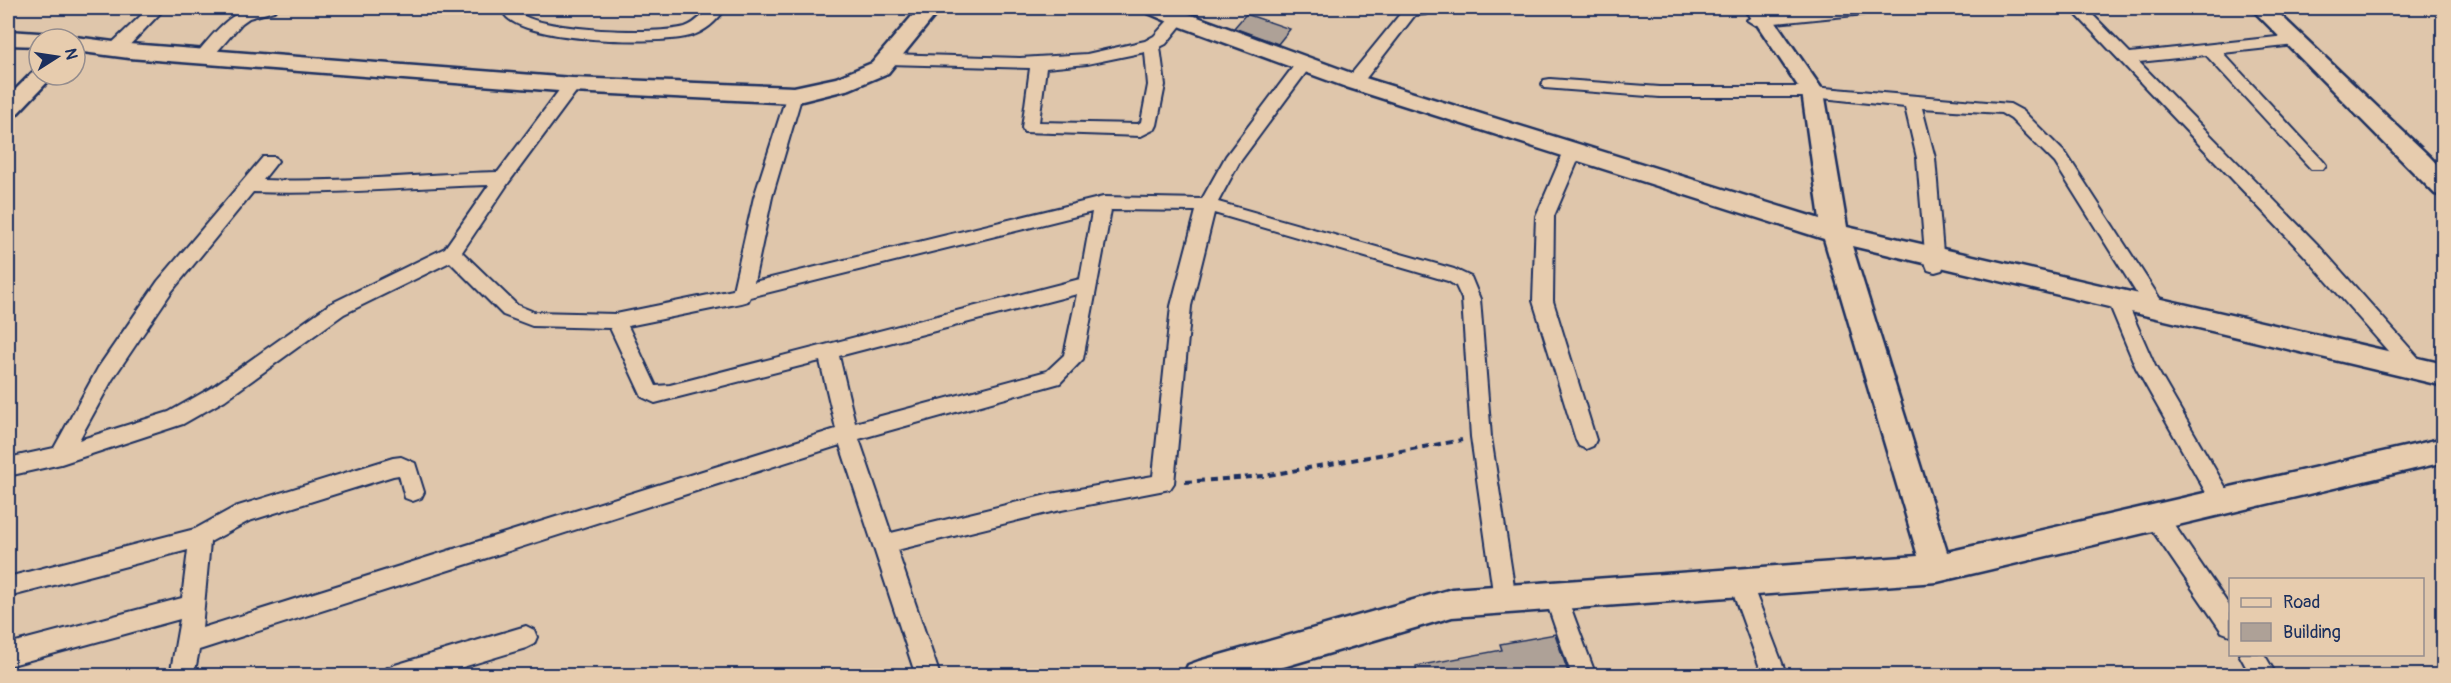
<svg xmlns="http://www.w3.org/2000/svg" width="2451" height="683" font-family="Pangolin,sans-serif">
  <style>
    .building { fill: #aea197; stroke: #1b2f5e; stroke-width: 1.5 }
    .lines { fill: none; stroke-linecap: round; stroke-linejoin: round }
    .street-casing { stroke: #1b2f5e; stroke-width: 4 }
    .secondary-casing { stroke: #1b2f5e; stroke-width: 5 }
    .path { stroke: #1b2f5e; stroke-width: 4; stroke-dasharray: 7 5; stroke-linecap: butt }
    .street { fill: #e7ccae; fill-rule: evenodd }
    .secondary { fill: #e7ccae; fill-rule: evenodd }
  </style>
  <rect width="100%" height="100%" fill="#dfc6ab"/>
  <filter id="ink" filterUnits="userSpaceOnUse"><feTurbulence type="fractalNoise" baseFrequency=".0167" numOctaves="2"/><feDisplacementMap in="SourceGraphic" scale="12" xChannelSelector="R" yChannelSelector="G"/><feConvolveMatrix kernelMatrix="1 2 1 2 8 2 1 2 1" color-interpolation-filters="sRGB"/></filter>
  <g filter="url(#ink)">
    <g class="building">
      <path d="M1246 14 1290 29 1278 44 1234 28Z"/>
      <path d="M1555 634 1569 675H1417L1416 666 1502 650 1500 644Z"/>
    </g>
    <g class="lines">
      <defs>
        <g id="street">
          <path d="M149 8H165L121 54H109L107 50 109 46Z"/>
          <path d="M253 8H277L274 11 249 18 242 23 209 61H197L195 57 197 53C214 34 227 14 253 8Z"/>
          <path d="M509 8H523L521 14C544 31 656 35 685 27 695 24 702 15 710 8H726C717 21 705 32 690 36 658 45 525 42 505 15Z"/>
          <path d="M1405 8H1431L1427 14 1415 15 1360 86H1348L1346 82 1348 78Z"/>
          <path d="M1831 8H1883L1875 13 1755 25 1747 20 1755 15Z"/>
          <path d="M2070 8H2086L2130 53 2295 35 2301 36 2303 40 2295 45 2223 53 2323 161 2326 165 2323 169H2311L2206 55 2139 62 2318 245 2423 363 2426 369 2423 375 2416 377 2409 375 2304 255Z"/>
          <path d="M1179 13 1187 18 1166 44 1160 47 1165 85 1157 125 1155 129 1141 136 1024 132 1022 128 1030 68 888 64 882 63 880 59 882 55 888 54 1020 58 1087 54 1145 41 1154 36 1173 15ZM1145 52 1148 85 1141 122 1138 124 1039 122 1046 68 1087 64Z"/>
          <path d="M1305 58 1311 59 1313 63 1239 163 1218 202 1454 269 1471 277 1480 299 1491 437 1516 599 1513 606 1505 609 1497 606 1494 599 1471 437 1462 299 1456 286 1448 281 1214 213 1191 306 1174 483 1170 489 1051 512 897 550 940 676H916L840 445 199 650 194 676H170L180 619 8 666V644L182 598 188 550 8 597V577L195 529 235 507 393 458 401 457 415 463 424 492 421 498 413 501 405 498 399 475 393 476 249 521 210 542 202 628 836 429 820 361 655 403 642 397 610 328 532 326 503 315 450 262 344 314 225 400 183 424 61 464 8 476V458L54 448 98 368 158 281 263 157H275L278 161 263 180C341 183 420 174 498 172L566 81H578L580 85 578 89 509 182 462 252 517 305 534 312 616 314 733 290 754 197 788 91H800L802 95 772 197 754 282 1103 197 1202 199 1226 156 1299 59ZM489 185 445 248 330 304 211 388 169 412 79 440 112 380 172 291 253 192C332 195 410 187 489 185ZM1111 210 1196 211 1171 306 1153 476 1051 494 891 533 859 439 1060 383 1083 359ZM1092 212 1080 279 670 385 656 386 628 326 741 303 748 301 750 297ZM1077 294 1064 355 1047 371 855 423 839 356Z"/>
          <path d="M1550 79 1660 87H1813L2010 104 2023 111 2067 155 2166 308 2163 313 2156 315 2149 313 2055 163 2011 119 2001 113 1922 108 1935 158 1944 265 1942 270 1935 272 1928 270 1926 265 1917 158 1905 107 1813 97H1660L1544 88 1542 84 1544 80Z"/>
          <path d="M1573 145 1579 147 1582 151 1554 216 1553 301 1596 440 1593 446 1586 449 1579 446 1576 440 1533 301 1536 216 1564 151 1567 147Z"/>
          <path d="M2115 289 2122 291 2155 366 2230 495 2233 501 2230 507 2222 510 2214 507 2136 368 2106 296 2108 291Z"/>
          <path d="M2156 508 2164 510 2230 607V635L2222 632 2148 524 2145 517 2148 510Z"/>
          <path d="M1740 572 1748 575 1751 582 1787 676H1763L1729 582 1732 575Z"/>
          <path d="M1555 585 1563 588 1566 595 1596 676H1572L1544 595 1547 588Z"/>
          <path d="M526 626 534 630 537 637 534 644 526 648 433 676H383L387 668 395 665Z"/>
          <path d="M2239 654H2264L2277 676H2251Z"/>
        </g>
        <g id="secondary">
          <path d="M919 8H941L888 73 850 89 794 103 572 92 129 58 75 51V39H67L75 37 129 44 572 78 794 87 836 78 872 63Z"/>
          <path d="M1145 8H1173L1362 77 1820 219 1802 92 1756 23 1743 8H1766L1824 92 1847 227 2444 364V386L1852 246 1947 552 2444 438V462L1937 582 1452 617 1253 676H1183L1188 665 1199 661 1452 589 1918 556 1824 239 1346 87 1171 23 1148 13Z"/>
          <path d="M2251 8H2273L2429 156 2444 172V196L2435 194Z"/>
          <path d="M8 31 54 34 57 39H39V46L8 45Z"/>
          <path d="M39 69V75H54L16 115 8 118V97L35 70Z"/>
        </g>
      </defs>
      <use href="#street" class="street-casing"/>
      <use href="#secondary" class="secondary-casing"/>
      <path class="path" d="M1185 482 1264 476 1462 440"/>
      <use href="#street" class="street"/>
      <use href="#secondary" class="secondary"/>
    </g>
  </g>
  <rect width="2451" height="683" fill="none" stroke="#e7ccae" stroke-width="30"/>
  <rect x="15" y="15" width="2421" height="653" fill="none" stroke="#1b2f5e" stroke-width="2" filter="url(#ink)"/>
  <rect x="2229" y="578" width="195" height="78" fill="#e7ccae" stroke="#958d8e" stroke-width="1.5"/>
  <rect x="2241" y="598" width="30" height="9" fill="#e7ccae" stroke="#958d8e" stroke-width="1.5"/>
  <text x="2283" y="608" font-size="18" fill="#1b2f5e">Road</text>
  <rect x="2241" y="623" width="30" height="18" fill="#aea197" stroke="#958d8e" stroke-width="1.5"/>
  <text x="2283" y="638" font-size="18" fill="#1b2f5e">Building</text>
  <g transform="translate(57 57) rotate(78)"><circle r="28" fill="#e7ccae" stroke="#958d8e" stroke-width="1.5"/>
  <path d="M0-4.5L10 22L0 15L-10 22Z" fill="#1b2f5e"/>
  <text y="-9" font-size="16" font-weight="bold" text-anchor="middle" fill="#1b2f5e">N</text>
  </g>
</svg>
